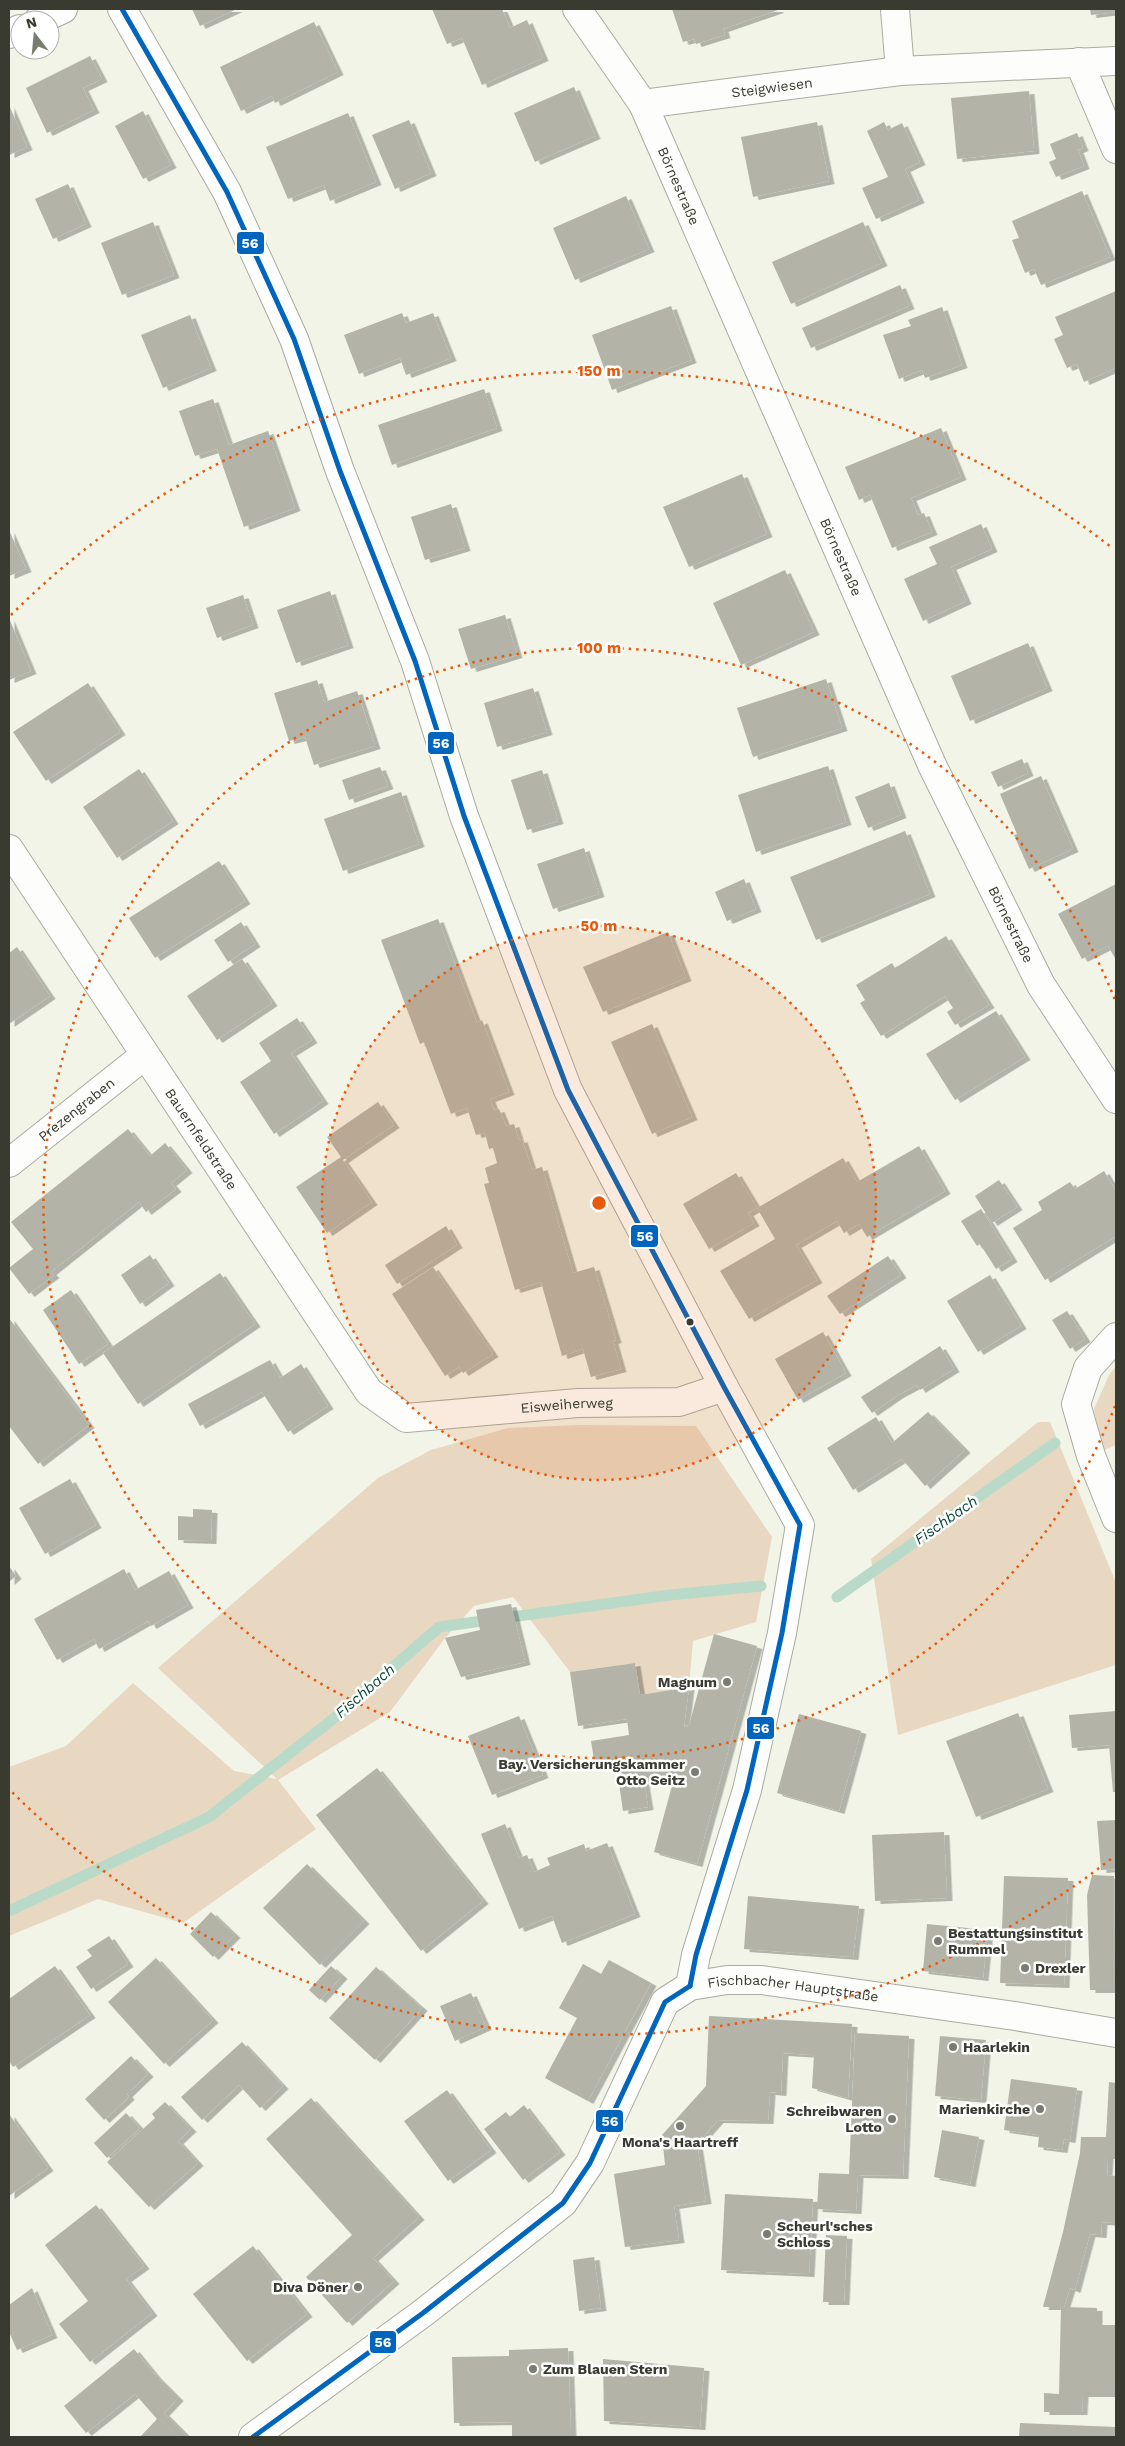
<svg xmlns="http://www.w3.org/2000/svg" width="1125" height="2446" font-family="'Work Sans',sans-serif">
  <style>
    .green { fill: #e8d8c1 }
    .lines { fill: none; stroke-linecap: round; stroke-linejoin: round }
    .stream { stroke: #b9dac8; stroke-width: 11 }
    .building { fill: #b3b3a8; filter: url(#shadow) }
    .minor-casing { stroke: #a9aba1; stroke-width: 30 }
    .secondary-casing { stroke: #a9aba1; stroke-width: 30 }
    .minor { stroke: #fdfdfb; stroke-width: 28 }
    .secondary { stroke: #fdfdfb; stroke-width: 28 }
    .bus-1-casing { stroke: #fff; stroke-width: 9 }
    .bus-1 { stroke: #0065bd; stroke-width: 5 }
    .ring { fill: none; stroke: #e8590c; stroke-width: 2.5; stroke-dasharray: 2.5 5 }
    .bus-dot { fill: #393b31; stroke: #fff; stroke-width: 2 }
    .poi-dot { fill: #797c71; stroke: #fff; stroke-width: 2 }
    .labels { text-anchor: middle; stroke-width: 5; stroke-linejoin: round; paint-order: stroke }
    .street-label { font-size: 14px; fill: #393b31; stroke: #fff }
    .poi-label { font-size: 14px; font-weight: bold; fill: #393b31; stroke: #fff; text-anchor: end }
    .water-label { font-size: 15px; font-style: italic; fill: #094835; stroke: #fff }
    .centre { fill: #e8590c; stroke: #fff; stroke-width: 2.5 }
    .ring-label { font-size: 15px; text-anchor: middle; font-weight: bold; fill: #e8590c; stroke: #fff; stroke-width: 5; stroke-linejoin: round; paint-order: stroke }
    .line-badge { stroke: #fff; stroke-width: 2 }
    .badge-label { font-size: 14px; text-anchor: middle; font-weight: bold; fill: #fff }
  </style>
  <defs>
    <filter id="shadow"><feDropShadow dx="5.5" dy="3" stdDeviation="0" flood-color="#0004"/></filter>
  </defs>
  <rect width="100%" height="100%" fill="#f1f4e7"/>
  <g class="green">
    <path d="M1116 1366V1445L1102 1451 1094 1409 1109 1375Z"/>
    <path d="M1038 1422H1050L1116 1583V1665L898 1735 871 1559Z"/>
    <path d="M581 1425 696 1426 772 1537 756 1622 693 1641 689 1687 640 1695 635 1663 570 1672 513 1597 474 1606 445 1638 390 1712 278 1780 316 1829 183 1923 98 1899 9 1936V1767L66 1746 133 1683 234 1771 277 1779 158 1668 378 1478 431 1450 508 1428Z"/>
  </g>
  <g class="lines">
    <g class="stream">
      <path d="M837 1597 1055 1443"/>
      <path d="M9 1911 209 1817 343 1711 439 1627 670 1595 761 1586"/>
    </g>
  </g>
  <g class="building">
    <path d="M192 9H237L200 26Z"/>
    <path d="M432 9H502L510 28 527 20 543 58 482 85 462 38 447 44Z"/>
    <path d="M672 9H778V10L723 29 725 35 696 44 694 39 683 42Z"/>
    <path d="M1090 9H1116V12L1091 15Z"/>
    <path d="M314 22 338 72 275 103 272 96 241 111 220 67Z"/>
    <path d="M90 56 102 79 83 88 94 110 47 133 26 88Z"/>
    <path d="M574 87 595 136 535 162 514 113Z"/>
    <path d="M1029 91 1034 151 957 159 951 98Z"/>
    <path d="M9 105 27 147 9 155Z"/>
    <path d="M143 111 171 165 143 179 115 126Z"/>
    <path d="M348 113 376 182 330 201 324 185 288 199 266 147Z"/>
    <path d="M409 120 431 173 395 189 372 135Z"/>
    <path d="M817 122 829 181 753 197 741 137Z"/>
    <path d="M884 122 888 130 902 123 920 162 905 169 919 200 876 219 862 188 888 177 867 131Z"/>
    <path d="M1077 133 1083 148 1078 150 1084 166 1056 177 1049 162 1056 159 1050 144Z"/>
    <path d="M68 184 86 224 53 239 35 199Z"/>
    <path d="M1082 191 1110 257 1041 285 1034 269 1025 273 1012 240 1019 238 1012 221Z"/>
    <path d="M626 196 649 249 575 280 553 228Z"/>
    <path d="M153 222 174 275 122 295 101 243Z"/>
    <path d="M863 222 882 263 791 304 772 262Z"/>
    <path d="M900 285 909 306 811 348 802 328Z"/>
    <path d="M1116 291V368L1084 382 1077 364 1067 368 1054 339 1063 335 1055 317Z"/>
    <path d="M671 306 691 360 612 390 592 335Z"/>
    <path d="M942 307 962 365 925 378 922 370 899 379 883 335 911 326 908 320Z"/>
    <path d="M402 313 406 323 433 313 451 358 406 375 400 358 359 374 344 335Z"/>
    <path d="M190 315 211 368 163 388 141 335Z"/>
    <path d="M484 389 497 428 392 465 378 425Z"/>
    <path d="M213 399 229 445 268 431 295 508 244 527 217 449 195 456 179 411Z"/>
    <path d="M941 428 961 477 911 498 918 515 924 513 932 532 892 548 870 495 859 500 845 467Z"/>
    <path d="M742 474 767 534 689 567 663 507Z"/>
    <path d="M451 504 465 548 425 560 411 517Z"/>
    <path d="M981 524 992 549 951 567 966 601 923 621 904 579 937 564 929 547Z"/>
    <path d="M9 530 26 569 9 576Z"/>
    <path d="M785 570 814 632 741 665 713 603Z"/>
    <path d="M330 591 348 645 296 663 277 610Z"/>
    <path d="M243 595 253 625 217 638 206 608Z"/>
    <path d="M505 615 517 655 471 669 458 629Z"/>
    <path d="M9 618 31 671 9 680Z"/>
    <path d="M1028 643 1047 688 970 721 951 676Z"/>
    <path d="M826 679 842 728 753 757 737 708Z"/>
    <path d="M317 680 324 702 357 691 375 746 314 765 305 737 289 741 274 693Z"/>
    <path d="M88 683 120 732 46 781 13 732Z"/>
    <path d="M533 688 547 732 497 747 484 703Z"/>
    <path d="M1022 759 1028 773 998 787 991 772Z"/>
    <path d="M828 766 846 822 756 852 738 795Z"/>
    <path d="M380 767 388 786 349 800 342 780Z"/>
    <path d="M139 769 173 821 117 858 83 807Z"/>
    <path d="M542 770 558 821 527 830 511 780Z"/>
    <path d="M1041 776 1073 849 1029 869 1014 835 1017 834 1000 794Z"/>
    <path d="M889 783 901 815 868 828 855 797Z"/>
    <path d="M401 792 419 844 343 871 324 819Z"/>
    <path d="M905 831 930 894 816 940 790 877Z"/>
    <path d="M584 848 599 894 553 909 537 864Z"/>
    <path d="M219 861 245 901 155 958 129 918Z"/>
    <path d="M744 879 756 909 727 921 715 892Z"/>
    <path d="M1116 884V960L1108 946 1082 959 1058 914Z"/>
    <path d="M438 919 477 1023 482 1020 509 1092 490 1099 494 1110 499 1109 506 1126 514 1124 519 1140 522 1139 532 1170 542 1167 573 1273 594 1267 616 1340 613 1341 621 1369 591 1377 583 1349 562 1356 541 1282 515 1290 484 1184 489 1183 485 1168 497 1163 493 1148 489 1149 485 1133 476 1135 467 1108 451 1114 424 1042 420 1044 381 940Z"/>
    <path d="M241 922 255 944 228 962 214 940Z"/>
    <path d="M668 932 686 978 603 1012 583 967Z"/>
    <path d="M946 936 989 1005 955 1025 947 1012 953 1008 945 996 881 1036 860 1003 865 1000 856 985 892 963 895 968Z"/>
    <path d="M17 947 50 996 9 1024V953Z"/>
    <path d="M242 959 272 1003 217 1040 187 996Z"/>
    <path d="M996 1011 1025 1057 955 1100 926 1054Z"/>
    <path d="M297 1018 312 1040 291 1053 323 1101 274 1134 240 1082 271 1061 259 1043Z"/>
    <path d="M652 1024 692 1117 652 1134 611 1042Z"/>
    <path d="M378 1102 394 1125 343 1160 372 1202 327 1233 296 1187 341 1157 327 1137Z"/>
    <path d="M128 1129 150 1156 165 1143 187 1170 171 1183 176 1189 146 1212 139 1202 51 1272 54 1275 29 1294 9 1268 33 1249 11 1222Z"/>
    <path d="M919 1146 945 1191 867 1237 859 1224 844 1233 837 1221 796 1245 817 1280 749 1319 720 1271 775 1239 757 1208 843 1158 857 1182Z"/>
    <path d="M1104 1171 1116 1191V1236L1045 1280 1013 1228 1042 1210 1038 1202 1070 1182 1075 1189Z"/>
    <path d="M736 1173 757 1208 748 1213 754 1223 709 1249 683 1204Z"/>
    <path d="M999 1180 1017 1207 992 1223 975 1196Z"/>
    <path d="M981 1209 1012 1259 996 1269 980 1244 977 1246 961 1221Z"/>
    <path d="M446 1226 457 1245 397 1284 385 1265Z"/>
    <path d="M150 1255 169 1283 140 1304 121 1275Z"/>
    <path d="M888 1256 901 1275 840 1314 827 1296Z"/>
    <path d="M433 1267 493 1354 463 1373 459 1367 445 1376 392 1294Z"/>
    <path d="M220 1273 255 1324 138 1404 103 1353Z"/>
    <path d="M990 1275 1021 1326 978 1352 947 1301Z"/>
    <path d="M71 1290 108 1344 79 1364 43 1310Z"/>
    <path d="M1067 1311 1085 1339 1070 1349 1052 1320Z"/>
    <path d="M9 1318 89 1425 38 1464 9 1426Z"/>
    <path d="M823 1332 846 1373 798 1400 775 1359Z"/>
    <path d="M940 1346 954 1369 920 1390 917 1385 898 1395 872 1413 861 1397Z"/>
    <path d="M270 1360 280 1378 301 1364 328 1406 288 1432 262 1392 200 1426 188 1404Z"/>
    <path d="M928 1412 965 1450 925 1486 902 1459 853 1490 827 1448 876 1417 892 1443Z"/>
    <path d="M70 1479 96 1525 45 1554 19 1508Z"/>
    <path d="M193 1509 212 1510 211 1541 178 1540V1516L193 1517Z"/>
    <path d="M9 1566 16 1576 9 1582Z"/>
    <path d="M124 1569 135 1590 169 1571 188 1605 151 1626 148 1621 99 1649 94 1639 57 1660 34 1619Z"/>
    <path d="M511 1604 525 1662 461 1677 445 1638 480 1630 476 1610Z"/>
    <path d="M714 1634 757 1646 697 1864 654 1852 673 1782H644L648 1807 623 1811 616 1763 595 1766 591 1741 629 1735 627 1719 578 1726 570 1672 635 1663 640 1695 689 1687 684 1727 689 1725Z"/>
    <path d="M1116 1711V1792H1113L1109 1745 1072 1748 1069 1715Z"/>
    <path d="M1018 1713 1048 1789 976 1817 946 1741Z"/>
    <path d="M799 1714 861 1731 839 1811 777 1793Z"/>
    <path d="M519 1716 543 1775 492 1795 468 1736Z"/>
    <path d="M377 1768 483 1901 421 1951 316 1815Z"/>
    <path d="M1116 1820V1869L1101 1870 1097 1821Z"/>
    <path d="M505 1824 519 1858 527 1855 534 1872 550 1865 547 1858 584 1844 586 1851 607 1843 635 1914 562 1943 552 1916 519 1929 481 1834Z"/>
    <path d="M944 1832 947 1898 875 1901 872 1835Z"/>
    <path d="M307 1864 364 1921 320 1965 263 1908Z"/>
    <path d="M1092 1875 1114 1876 1115 1990H1090L1087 1895Z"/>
    <path d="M1004 1876 1068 1878 1064 1985 1000 1983Z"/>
    <path d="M748 1896 859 1906 853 1957 744 1949Z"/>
    <path d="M211 1912 235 1935 213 1957 190 1934Z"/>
    <path d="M927 1924 988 1930 983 1978 923 1971Z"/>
    <path d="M109 1936 128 1964 91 1989 76 1967 92 1956 87 1950Z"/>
    <path d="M156 1958 213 2020 164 2064 108 2002Z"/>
    <path d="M609 1960 651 1983 588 2101 545 2078 577 2018 559 2008 583 1964 601 1974Z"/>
    <path d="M55 1966 90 2015 13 2067 9 2061V1999Z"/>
    <path d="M331 1966 342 1976 320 2000 309 1990Z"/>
    <path d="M376 1967 422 2008 375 2060 329 2018Z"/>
    <path d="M471 1993 486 2027 455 2041 440 2006Z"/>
    <path d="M709 2016 852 2024 848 2098 812 2088 814 2055 783 2053 781 2093 770 2092 768 2121 718 2120 697 2144 706 2201 674 2206 679 2240 625 2247 614 2174 665 2165 662 2135 706 2086Z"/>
    <path d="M855 2033 909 2036 903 2176 858 2175 856 2211 817 2209 819 2173 849 2174Z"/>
    <path d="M940 2036 986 2040 981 2100 935 2096Z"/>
    <path d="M242 2042 283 2086 260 2108 239 2085 202 2120 181 2097Z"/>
    <path d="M131 2056 148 2074 127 2094 129 2097 104 2120 85 2099Z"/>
    <path d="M1011 2079 1077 2088 1070 2140 1064 2139 1062 2150 1038 2147 1039 2135 1004 2130Z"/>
    <path d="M1109 2082 1116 2083V2156H1108L1107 2175 1116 2176V2223L1102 2222 1101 2235 1090 2234 1075 2290 1070 2288 1064 2307 1097 2308V2325H1116V2394H1083L1082 2412H1044V2393L1059 2394 1061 2307H1043L1063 2232 1080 2153 1081 2137H1106Z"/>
    <path d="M447 2090 491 2150 448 2181 404 2121Z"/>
    <path d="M311 2098 419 2217 373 2258 394 2281 347 2323 306 2277 352 2235 266 2139Z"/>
    <path d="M165 2102 191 2129 178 2141 198 2163 149 2207 107 2162 155 2118 152 2114Z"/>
    <path d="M524 2105 560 2152 523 2180 484 2129 506 2112 510 2117Z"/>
    <path d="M126 2113 140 2128 107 2158 94 2143Z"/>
    <path d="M9 2114 48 2168 9 2196Z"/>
    <path d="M942 2130 979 2137 970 2184 934 2177Z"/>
    <path d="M725 2194 813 2199 809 2274 721 2270Z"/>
    <path d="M96 2205 144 2266 126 2279 152 2313 90 2362 59 2324 88 2301 45 2245Z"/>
    <path d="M826 2235 847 2236 844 2302H823Z"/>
    <path d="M253 2246 307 2314 247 2361 193 2294Z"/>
    <path d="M594 2257 601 2308 579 2311 573 2260Z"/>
    <path d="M32 2288 52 2335 17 2350 9 2332V2305Z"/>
    <path d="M568 2348 571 2437H512V2422L454 2423 452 2357 509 2356V2350Z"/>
    <path d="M134 2349 156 2376 178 2398 164 2413 188 2437H140L157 2419 135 2394 86 2433 64 2406Z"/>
    <path d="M603 2359 704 2368 700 2427 604 2421Z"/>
    <path d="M1020 2423 1116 2427V2437H1019Z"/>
  </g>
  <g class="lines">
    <defs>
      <g id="minor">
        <path d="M122 9 227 192 294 339 340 471 415 661 464 816 568 1090 724 1387 800 1525 782 1633 747 1790 696 1955 690 1986"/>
        <path id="s1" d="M577 9 643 104 932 765 1041 985 1116 1099"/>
        <path d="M895 9 900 71"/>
        <path d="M39 20 63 9"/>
        <path d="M9 34 20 29"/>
        <path d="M1079 62 1116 149"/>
        <path id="s2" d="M643 104 900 71 1116 61"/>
        <path id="s3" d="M9 849 369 1392 406 1418 578 1403 679 1402 724 1387"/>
        <path id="s4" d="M9 1163 145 1055"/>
        <path d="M1116 1337 1088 1368 1076 1404 1091 1456 1116 1518"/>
      </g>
      <g id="secondary">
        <path id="s5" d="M253 2437 423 2313 563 2203 590 2163 665 2002 690 1986 727 1980H762L1015 2016 1116 2033"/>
      </g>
    </defs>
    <use href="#minor" class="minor-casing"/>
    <use href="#secondary" class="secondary-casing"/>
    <use href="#minor" class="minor"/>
    <use href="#secondary" class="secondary"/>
    <defs>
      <g id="bus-1">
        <path d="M122 9 227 192 294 339 340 471 415 661 464 816 568 1090 724 1387 800 1525 782 1633 747 1790 696 1955 690 1986"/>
        <path d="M253 2437 423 2313 563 2203 590 2163 665 2002 690 1986"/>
      </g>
    </defs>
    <use href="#bus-1" class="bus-1-casing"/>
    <use href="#bus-1" class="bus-1"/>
  </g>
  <circle cx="599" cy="1203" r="277" fill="#e8590c" fill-opacity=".12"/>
  <g class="ring">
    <circle cx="599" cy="1203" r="277"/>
    <path d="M1115 1406A555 555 0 1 1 1115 1000"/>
    <path d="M1111 1859A832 832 0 0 1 11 1791M11 615A832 832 0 0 1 1111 547"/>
  </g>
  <circle class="bus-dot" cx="690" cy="1322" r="4.5"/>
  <g class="poi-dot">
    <circle cx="727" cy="1682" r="5"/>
    <circle cx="695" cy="1772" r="5"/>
    <circle cx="938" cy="1941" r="5"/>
    <circle cx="1025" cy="1968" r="5"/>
    <circle cx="953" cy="2047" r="5"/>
    <circle cx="1040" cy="2109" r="5"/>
    <circle cx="892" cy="2119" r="5"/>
    <circle cx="680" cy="2126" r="5"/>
    <circle cx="767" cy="2234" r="5"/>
    <circle cx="358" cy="2287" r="5"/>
    <circle cx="533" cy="2369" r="5"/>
  </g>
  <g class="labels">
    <g class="street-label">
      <text dy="5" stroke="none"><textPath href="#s2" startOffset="130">Steigwiesen</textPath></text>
      <text dy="5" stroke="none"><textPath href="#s1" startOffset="205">Börnestraße</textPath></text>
      <text dy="5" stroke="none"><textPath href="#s1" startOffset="610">Börnestraße</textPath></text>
      <text dy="5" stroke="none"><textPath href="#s1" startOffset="1015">Börnestraße</textPath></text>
      <text dy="5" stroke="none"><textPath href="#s4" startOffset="86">Prezengraben</textPath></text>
      <text dy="5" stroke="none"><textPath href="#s3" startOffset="348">Bauernfeldstraße</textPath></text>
      <text dy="5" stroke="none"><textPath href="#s3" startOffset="858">Eisweiherweg</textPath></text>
      <text dy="5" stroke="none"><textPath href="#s5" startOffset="748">Fischbacher Hauptstraße</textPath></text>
    </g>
    <g class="poi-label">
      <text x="717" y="1687">Magnum</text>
      <text x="685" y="1769">Bay. Versicherungskammer<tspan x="685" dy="16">Otto Seitz</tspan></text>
      <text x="948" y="1938" text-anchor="start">Bestattungsinstitut<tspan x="948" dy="16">Rummel</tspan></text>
      <text x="1035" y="1973" text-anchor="start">Drexler</text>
      <text x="963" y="2052" text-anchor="start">Haarlekin</text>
      <text x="1030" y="2114">Marienkirche</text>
      <text x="882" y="2116">Schreibwaren<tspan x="882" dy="16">Lotto</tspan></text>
      <text x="680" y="2147" text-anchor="middle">Mona's Haartreff</text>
      <text x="777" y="2231" text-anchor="start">Scheurl'sches<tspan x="777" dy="16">Schloss</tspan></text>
      <text x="348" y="2292">Diva Döner</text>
      <text x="543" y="2374" text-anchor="start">Zum Blauen Stern</text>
    </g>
    <g class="water-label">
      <text transform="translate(946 1520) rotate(-35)" y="5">Fischbach</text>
      <text transform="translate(365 1691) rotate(-41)" y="5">Fischbach</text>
    </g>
  </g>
  <circle cx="599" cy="1203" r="8" class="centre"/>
  <g class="ring-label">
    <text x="599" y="376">150 m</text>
    <text x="599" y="653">100 m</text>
    <text x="599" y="931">50 m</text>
  </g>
  <g class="line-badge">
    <rect x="236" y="231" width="29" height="24" rx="5" fill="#0065bd"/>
    <rect x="427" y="731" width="28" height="24" rx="5" fill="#0065bd"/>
    <rect x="630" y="1224" width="29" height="24" rx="5" fill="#0065bd"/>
    <rect x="746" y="1716" width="29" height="24" rx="5" fill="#0065bd"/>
    <rect x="595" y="2109" width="29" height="24" rx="5" fill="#0065bd"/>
    <rect x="369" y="2330" width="28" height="24" rx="5" fill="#0065bd"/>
  </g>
  <g class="badge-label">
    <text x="250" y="248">56</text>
    <text x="441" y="748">56</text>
    <text x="645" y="1241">56</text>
    <text x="761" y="1733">56</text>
    <text x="610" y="2126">56</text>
    <text x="383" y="2347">56</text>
  </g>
  <rect width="1125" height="2446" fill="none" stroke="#393b31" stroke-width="20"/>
  <g transform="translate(35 35) rotate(344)"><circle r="24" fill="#ffffff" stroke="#b0b1ad"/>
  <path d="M0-4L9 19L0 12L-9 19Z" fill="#797c71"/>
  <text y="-8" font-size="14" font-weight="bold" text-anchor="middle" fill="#393b31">N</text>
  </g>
</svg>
